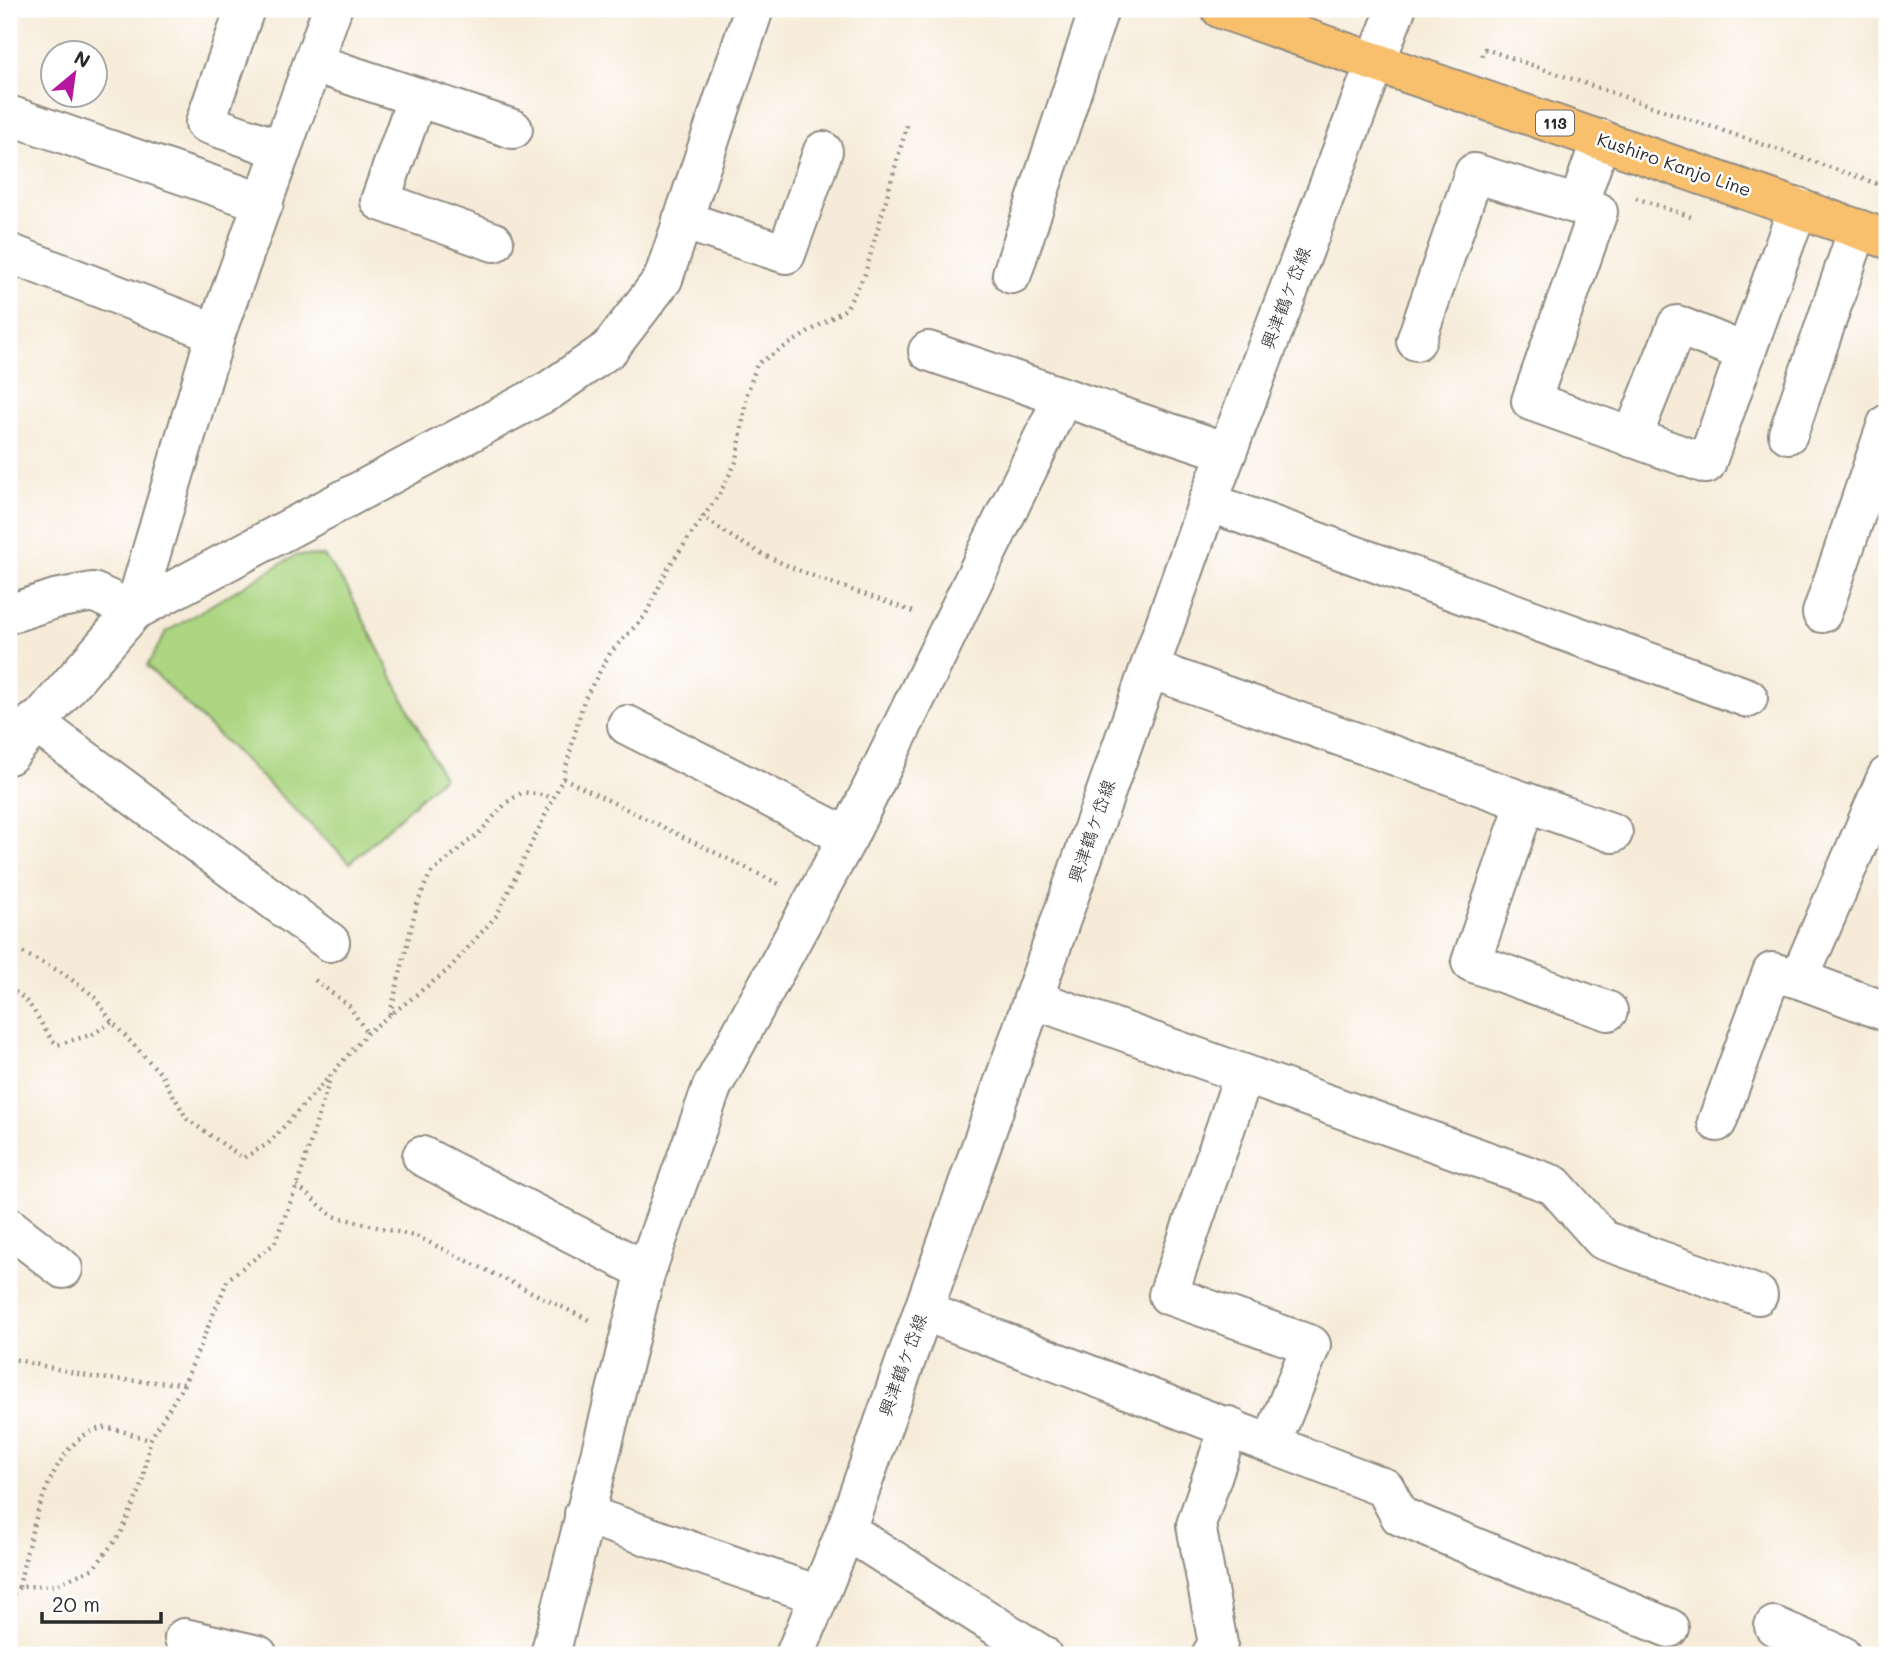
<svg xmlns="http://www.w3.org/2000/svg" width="1896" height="1664" font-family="Mali,'Klee One',sans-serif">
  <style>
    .green { fill: #acd682; stroke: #6c8056; stroke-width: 2 }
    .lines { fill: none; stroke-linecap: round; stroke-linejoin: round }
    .minor-casing { stroke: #908b82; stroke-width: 42 }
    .major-casing { stroke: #908b82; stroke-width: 42 }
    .path { stroke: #908b82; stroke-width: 4.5; stroke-dasharray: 2 5; stroke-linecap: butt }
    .minor { stroke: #fff; stroke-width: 38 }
    .major { stroke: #f8bf6c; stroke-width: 38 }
    .labels { text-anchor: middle; stroke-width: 5; stroke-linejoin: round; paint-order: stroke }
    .shield { fill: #fff; stroke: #6b6b6b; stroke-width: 2 }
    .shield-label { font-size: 16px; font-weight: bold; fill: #2b2b2b }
    .street-label { font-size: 18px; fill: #2b2b2b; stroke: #fff }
  </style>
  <rect width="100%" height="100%" fill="#fff"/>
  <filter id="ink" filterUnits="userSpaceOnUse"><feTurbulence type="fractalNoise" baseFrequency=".0143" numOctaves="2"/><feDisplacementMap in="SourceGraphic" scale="14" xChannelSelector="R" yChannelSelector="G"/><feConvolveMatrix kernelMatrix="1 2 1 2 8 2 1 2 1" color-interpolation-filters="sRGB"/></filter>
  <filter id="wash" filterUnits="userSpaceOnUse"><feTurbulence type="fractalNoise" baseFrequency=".00686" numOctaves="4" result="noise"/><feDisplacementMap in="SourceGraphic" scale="28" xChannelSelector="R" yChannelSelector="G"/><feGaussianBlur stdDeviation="1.57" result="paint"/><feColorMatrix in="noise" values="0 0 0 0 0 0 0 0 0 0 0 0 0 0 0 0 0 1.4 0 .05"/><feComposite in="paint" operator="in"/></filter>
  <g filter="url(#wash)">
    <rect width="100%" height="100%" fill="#f6ebd8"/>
    <path class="green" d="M296 555 324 556 348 589 443 777 350 863 147 666 166 632Z"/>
  </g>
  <g filter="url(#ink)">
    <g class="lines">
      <defs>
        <g id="minor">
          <path d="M245 9 205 123 282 150"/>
          <path d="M313 63 417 97 380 201 494 242"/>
          <path d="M417 97 513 129"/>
          <path d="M9 115 264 203"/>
          <path d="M1578 205 1598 212 1531 401 1706 464 1798 207"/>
          <path d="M682 220 786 254 823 151"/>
          <path d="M9 253 216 333"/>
          <path d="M1012 274 1099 9"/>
          <path d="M1416 341 1474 173 1578 205 1601 139"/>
          <path d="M928 351 1063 397"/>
          <path d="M1788 434 1858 229"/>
          <path d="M1632 438 1677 325 1746 353"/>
          <path d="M1208 502 1748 698"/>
          <path d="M1822 613 1887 424"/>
          <path d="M9 614 55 599 93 592 134 611 216 333 332 9"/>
          <path d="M1150 669 1613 833"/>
          <path d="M34 722 330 942"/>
          <path d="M627 725 848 837"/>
          <path d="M9 755 134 611 550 390 609 349 663 279 754 9"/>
          <path d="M1526 802 1471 962 1608 1011"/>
          <path d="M1799 979 1887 1012"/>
          <path d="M1033 999 1244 1074"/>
          <path d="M1717 1122 1772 972 1799 979 1887 776"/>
          <path d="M422 1156 646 1271"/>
          <path d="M9 1227 63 1269"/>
          <path d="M923 1311 1385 1488 1400 1516 1669 1628"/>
          <path d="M1272 1442 1311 1345 1168 1295 1244 1074 1554 1185 1603 1240 1758 1295"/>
          <path d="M584 1514 818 1595"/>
          <path d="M846 1530 1042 1655"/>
          <path d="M1774 1626 1841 1655"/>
          <path d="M184 1638 258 1655"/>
          <path d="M550 1655 646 1271 712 1087 848 837 1063 397 1227 452"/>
          <path d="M795 1655 846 1530 1208 502 1396 9"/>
          <path d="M1211 1655 1218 1644 1196 1525 1229 1426"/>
        </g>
        <path id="major" d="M1221 9 1887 239"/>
      </defs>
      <use href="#minor" class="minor-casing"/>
      <use href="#major" class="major-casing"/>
      <g class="path">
        <path d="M1482 56 1485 49 1887 187"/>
        <path d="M1636 198 1694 218"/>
        <path d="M702 515C759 564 843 585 913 612"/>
        <path d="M563 778 779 884"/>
        <path d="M9 951 23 953 61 972 94 996 112 1022 161 1074 187 1119 243 1158 268 1144 329 1077"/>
        <path d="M315 980 349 1006 367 1033"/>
        <path d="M9 988C38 1004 36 1023 57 1045L93 1034 112 1022"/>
        <path d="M390 1014 417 904 430 874 481 831 506 803 523 792 553 797"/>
        <path d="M297 1186 333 1216 418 1237 593 1322"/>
        <path d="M9 1358 96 1378 184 1384"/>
        <path d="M19 1587C28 1544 49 1436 103 1428 116 1427 137 1437 150 1440"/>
        <path d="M9 1600 19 1587 55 1585 94 1568 121 1533 142 1485 150 1440 184 1384 228 1279 274 1244 297 1186 331 1075 367 1033 448 970 497 915 563 778 584 700 610 653 645 616 668 568 720 493 737 460 747 394 757 364 846 309 865 274 907 125"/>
      </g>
      <use href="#minor" class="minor"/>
      <use href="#major" class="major"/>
    </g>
  </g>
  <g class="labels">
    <rect class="shield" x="1536" y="110.5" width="38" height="25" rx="5"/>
    <g class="shield-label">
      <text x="1555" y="129">113</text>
    </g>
    <g class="street-label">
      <text transform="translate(1674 165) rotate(19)" y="6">Kushiro Kanjo Line</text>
      <text transform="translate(1286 298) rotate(-69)" y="6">興津鶴ケ岱線</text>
      <text transform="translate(1092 831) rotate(-71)" y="6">興津鶴ケ岱線</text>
      <text transform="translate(903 1365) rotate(-70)" y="6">興津鶴ケ岱線</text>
    </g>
  </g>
  <rect width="1896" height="1664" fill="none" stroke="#fff" stroke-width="35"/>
  <g transform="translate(74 74) rotate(29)"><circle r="33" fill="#ffffff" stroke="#aaaaaa" stroke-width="2"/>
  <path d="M0-5L12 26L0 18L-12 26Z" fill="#b5179e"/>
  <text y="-10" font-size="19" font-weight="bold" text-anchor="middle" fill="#2b2b2b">N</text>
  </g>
  <path d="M42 1612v10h119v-10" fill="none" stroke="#2b2b2b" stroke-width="3.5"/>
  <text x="52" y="1612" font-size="21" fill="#2b2b2b" stroke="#ffffff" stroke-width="5" paint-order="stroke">20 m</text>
</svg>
